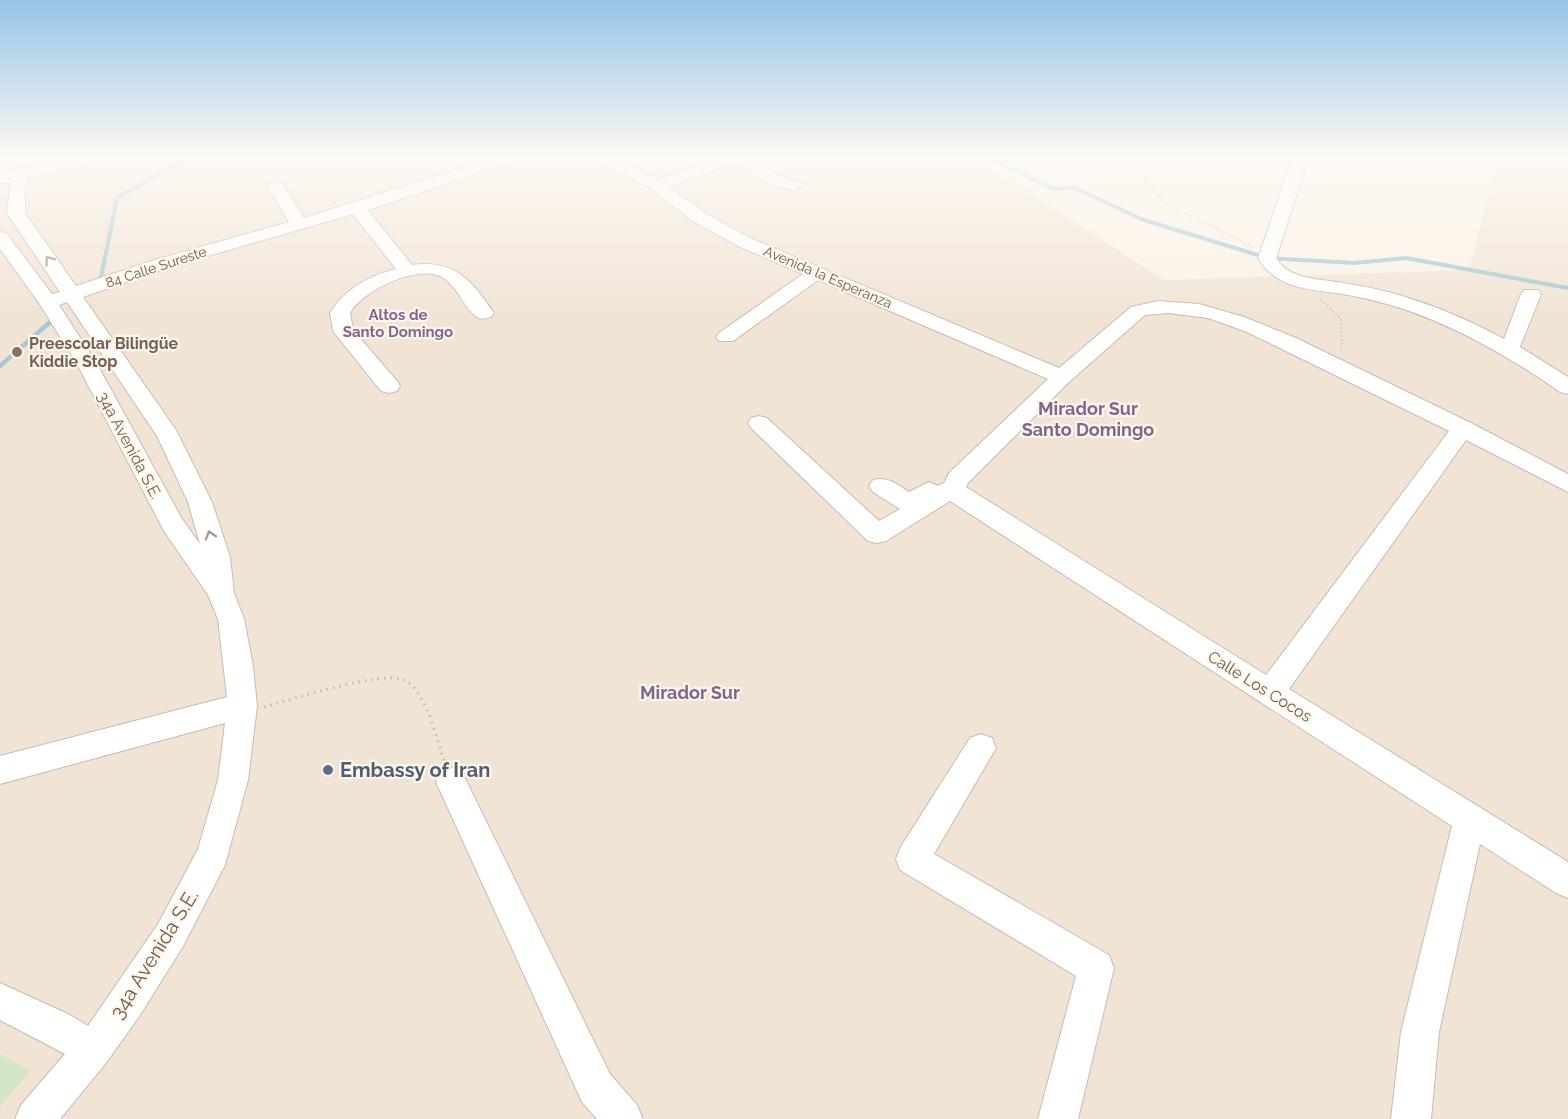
<svg xmlns="http://www.w3.org/2000/svg" width="1568" height="1119" font-family="Raleway,sans-serif">
  <style>
    .residential { fill: #f1e4d5 }
    .green { fill: #d3e6c6 }
    .lines { fill: none; stroke-linecap: round; stroke-linejoin: round }
    .stream-far1 { stroke: #a4cbd3; stroke-width: 4 }
    .stream { stroke: #a4cbd3; stroke-width: 4.5 }
    .minor-casing { stroke: #cbbaad; stroke-width: 2 }
    .path-far1 { stroke: #d2b6a4; stroke-width: 2; stroke-dasharray: 1 3; stroke-linecap: butt }
    .path { stroke: #d2b6a4; stroke-width: 3; stroke-dasharray: 1.5 5; stroke-linecap: butt }
    .minor { fill: #fff; fill-rule: evenodd }
    .oneway { stroke: #aa9c94 }
    .education-dot { fill: #8d6e63; stroke: #fdf7ec; stroke-width: 2 }
    .service-dot { fill: #5c6f8a; stroke: #fdf7ec; stroke-width: 2 }
    .labels { text-anchor: middle; stroke-width: 4.5; stroke-linejoin: round; paint-order: stroke }
    .far-street-label { font-size: 14px; fill: #715a4d; stroke: #fdf7ec }
    .far-neighbourhood-label { font-size: 15px; font-weight: bold; fill: #80668d; stroke: #fdf7ec }
    .education-label { font-size: 16px; font-weight: bold; fill: #785e54; stroke: #fdf7ec; text-anchor: start }
    .street-label { font-size: 16px; fill: #715a4d; stroke: #fdf7ec }
    .neighbourhood-label { font-size: 18px; font-weight: bold; fill: #80668d; stroke: #fdf7ec }
    .near-service-label { font-size: 20px; font-weight: bold; fill: #4e5e75; stroke: #fdf7ec; text-anchor: start }
    .near-street-label { font-size: 20px; fill: #715a4d; stroke: #fdf7ec }
  </style>
  <rect width="100%" height="100%" fill="#faf2e6"/>
  <path class="residential" d="M0 159H978L1164 280 1469 270 1498 159H1568V1119H0Z"/>
  <path class="green" d="M0 1054 31 1071 0 1106Z"/>
  <g class="lines">
    <g class="stream-far1">
      <path d="M992 159 1054 189 1075 188 1141 219 1267 258 1355 263 1406 258 1568 288"/>
      <path d="M97 280 101 277 117 198 186 159"/>
      <path d="M47 325 50 322"/>
    </g>
    <path class="stream" d="M0 366 49 323"/>
    <defs>
      <g id="minor">
        <path d="M67 159H96L94 162 26 178 28 181 25 188V213L76 286 158 259 289 222 268 186 270 183H282L304 218 490 159H513L511 162 368 210 412 265C455 259 471 280 494 313L491 317C487 318 481 320 477 317 464 309 458 285 440 276 415 265 362 291 350 313L353 330 397 381 400 386 397 391 389 393 381 391 333 331 330 313C345 289 368 276 396 269L353 214 170 267 83 297 176 430 212 502 230 557 234 593 244 619 253 666 257 706 248 780 225 865 182 948 140 1015 106 1063 60 1119H15L21 1105 65 1054 0 1020V983L68 1014 88 1026 158 924 198 849 218 780 225 723 0 784V756L227 697 218 619 208 595 164 531 77 364 39 303 0 249V232L6 233 52 294 60 292 7 213 11 183H0V173ZM67 302 157 436 188 502 200 544 182 519 97 364 59 305Z"/>
        <path d="M597 159H617L658 180 717 159H755L782 178 801 182 803 185 795 190 771 185 738 161 669 187 705 213 750 238 1059 368 1131 307 1158 301 1199 304 1244 317 1296 338 1471 423 1568 474V492L1466 440 1289 689 1568 862V898L1556 893 1480 844 1439 1032 1431 1119H1391L1401 1032 1452 826 950 501 886 541 877 543 868 541 751 428 748 423 751 418 759 416 767 418 879 521 900 509 873 492 869 486 873 480C887 476 897 484 909 492L929 482 938 486 944 483 949 473 1048 379 818 280 733 341H719L716 337 719 333 803 274 738 246 693 221 651 189ZM1168 313 1208 318 1247 332 1449 431 1266 675 966 487 968 483 1069 382 1145 315Z"/>
        <path d="M1292 159H1308L1276 258C1289 280 1321 279 1343 283 1398 291 1455 312 1504 339L1521 294 1524 290H1538L1541 294 1520 347 1568 377V394L1560 392C1497 348 1425 308 1348 295 1314 289 1277 291 1258 258Z"/>
        <path d="M981 734 992 738 996 748 934 854 1109 955 1114 968 1078 1119H1038L1076 976 900 870 896 859 900 848 970 738Z"/>
        <path d="M451 768 462 772 610 1074 637 1105 643 1119H597L582 1102 436 782 440 772Z"/>
      </g>
    </defs>
    <use href="#minor" class="minor-casing"/>
    <g class="path-far1">
      <path d="M1031 159 1068 162 1110 159 1141 176 1171 208 1197 218 1253 248"/>
      <path d="M1321 300 1341 319 1342 347 1339 350"/>
    </g>
    <path class="path" d="M264 707C291 700 382 670 404 680 426 690 437 739 444 761"/>
    <use href="#minor" class="minor"/>
  </g>
  <defs><path id="oneway-chevron" d="M-2-3.5L2.5 0L-2 3.5" fill="none" stroke-width="1.6" stroke-linecap="round" stroke-linejoin="round" transform="scale(1.5)"/></defs>
  <g class="oneway">
    <use href="#oneway-chevron" transform="translate(49 260) rotate(-126)"/>
    <use href="#oneway-chevron" transform="translate(210 535) rotate(-107)"/>
  </g>
  <linearGradient id="sky" x2="0" y2="1"><stop stop-color="#97c4e6"/><stop offset="0.5" stop-color="#fdf9f4"/><stop offset="1" stop-color="#fdf9f4" stop-opacity="0"/></linearGradient>
  <rect width="1568" height="316" fill="url(#sky)"/>
  <circle class="education-dot" cx="17" cy="352" r="6"/>
  <circle class="service-dot" cx="328" cy="770" r="6"/>
  <g class="labels">
    <g class="far-street-label">
      <text transform="translate(156 267) rotate(-18)" y="5">84 Calle Sureste</text>
      <text transform="translate(828 277) rotate(23)" y="5">Avenida la Esperanza</text>
    </g>
    <g class="far-neighbourhood-label">
      <text x="398" y="320">Altos de<tspan x="398" dy="17">Santo Domingo</tspan></text>
    </g>
    <g class="education-label">
      <text x="29" y="349">Preescolar Bilingüe<tspan x="29" dy="18">Kiddie Stop</tspan></text>
    </g>
    <g class="street-label">
      <text transform="translate(130 445) rotate(62)" y="6">34a Avenida S.E.</text>
      <text transform="translate(1260 686) rotate(32)" y="6">Calle Los Cocos</text>
    </g>
    <g class="neighbourhood-label">
      <text x="1088" y="415">Mirador Sur<tspan x="1088" dy="21">Santo Domingo</tspan></text>
      <text x="690" y="699">Mirador Sur</text>
    </g>
    <g class="near-service-label">
      <text x="340" y="777">Embassy of Iran</text>
    </g>
    <g class="near-street-label">
      <text transform="translate(154 954) rotate(-58)" y="7">34a Avenida S.E.</text>
    </g>
  </g>
</svg>
